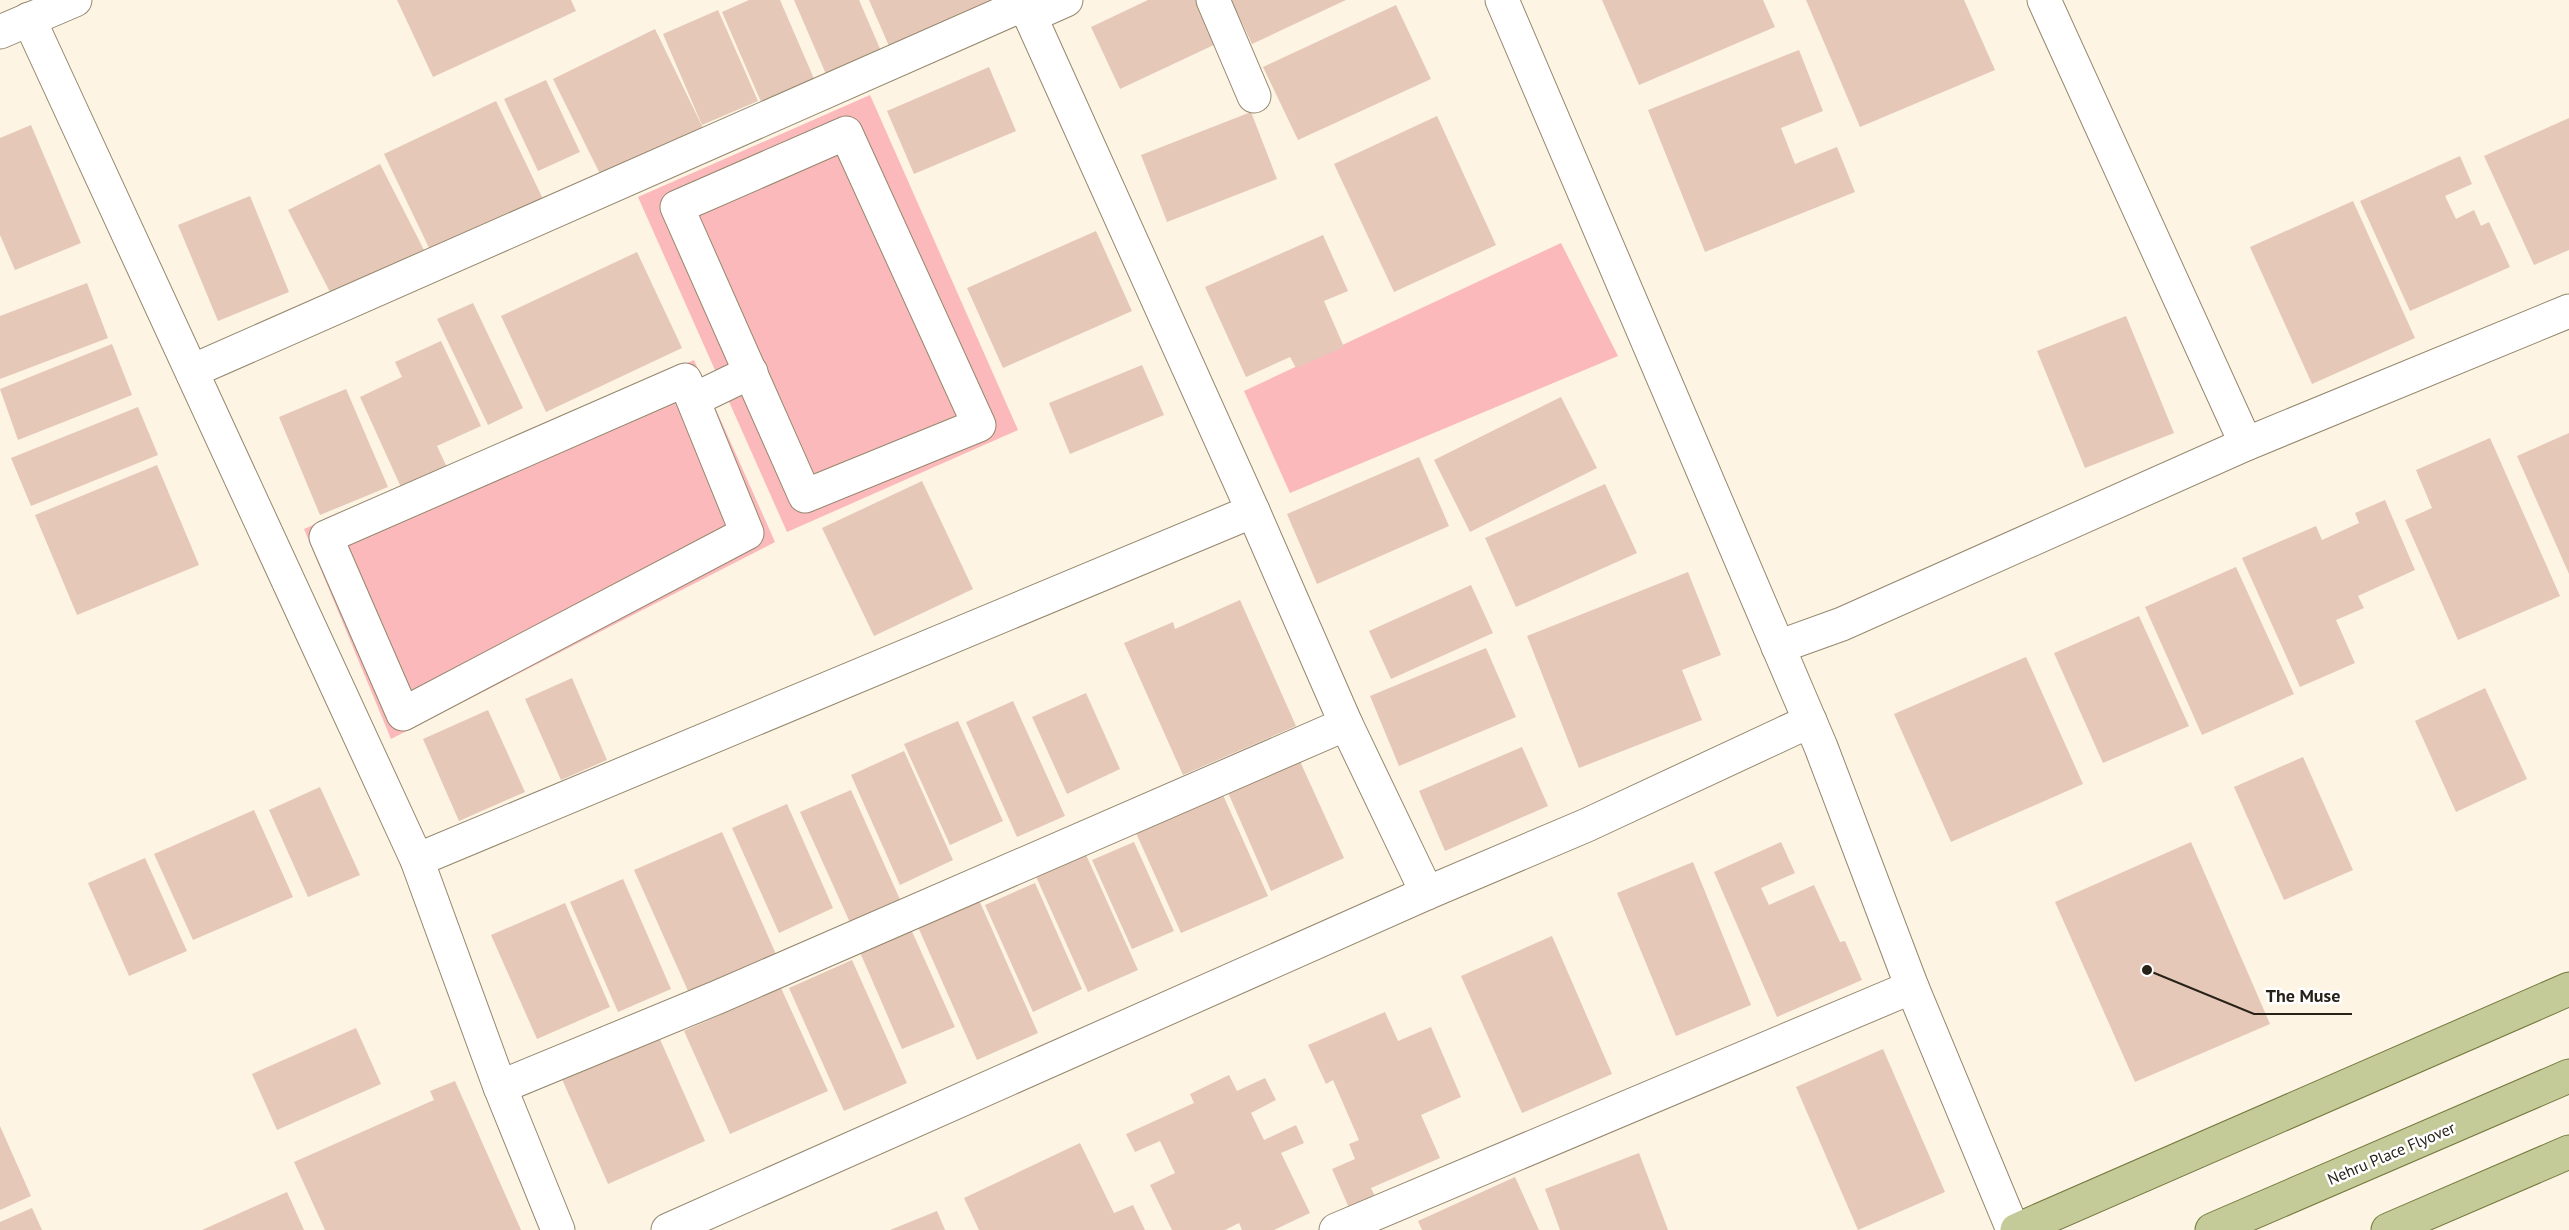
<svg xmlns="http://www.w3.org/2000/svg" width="2569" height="1230" font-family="'PT Sans',sans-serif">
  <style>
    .green { fill: #fbb9bb }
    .building { fill: #e5c8b8 }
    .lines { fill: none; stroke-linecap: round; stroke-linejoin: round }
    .minor-casing { stroke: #95876e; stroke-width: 35 }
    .major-casing { stroke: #74793e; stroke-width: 35 }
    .minor { stroke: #fff; stroke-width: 33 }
    .major { stroke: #c5cb98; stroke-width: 33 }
    .labels { text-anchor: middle; stroke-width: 5; stroke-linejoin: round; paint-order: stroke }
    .street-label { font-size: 16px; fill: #272118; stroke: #fff }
    .leader { fill: none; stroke: #272118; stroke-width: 2 }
    .callout-dot { fill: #272118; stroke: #fff; stroke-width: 2 }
    .callout-label { font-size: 18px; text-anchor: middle; font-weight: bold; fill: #272118; stroke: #fff; stroke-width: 5; stroke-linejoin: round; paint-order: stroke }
  </style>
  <rect width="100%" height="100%" fill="#fdf4e4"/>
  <g class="green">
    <path d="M870 95 1018 430 787 532 638 197Z"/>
    <path d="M1561 243 1618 356 1290 493 1244 391Z"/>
    <path d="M694 360 775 542 391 739 304 529Z"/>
  </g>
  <g class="building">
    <path d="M397 0H571L576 11 433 77Z"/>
    <path d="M749 0H780L815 81 762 104 722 12Z"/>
    <path d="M794 0H859L884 58 829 81Z"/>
    <path d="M869 0H997L889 46Z"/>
    <path d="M1148 0H1198L1218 43 1120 89 1091 27Z"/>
    <path d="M1231 0H1346L1252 44Z"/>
    <path d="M1602 0H1763L1775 27 1639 85Z"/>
    <path d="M1806 0H1964L1995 70 1860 127Z"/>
    <path d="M1396 5 1431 79 1298 140 1263 67Z"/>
    <path d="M718 10 758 101 702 125 663 34Z"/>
    <path d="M655 29 704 130 603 180 553 79Z"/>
    <path d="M1799 50 1823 111 1781 128 1795 164 1837 147 1855 192 1705 252 1648 110Z"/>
    <path d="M989 67 1016 131 914 174 887 111Z"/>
    <path d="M546 80 580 152 538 171 504 99Z"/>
    <path d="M496 101 543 199 431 252 384 154Z"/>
    <path d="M1251 112 1277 179 1167 222 1141 155Z"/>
    <path d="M1437 116 1496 245 1394 292 1334 164Z"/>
    <path d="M2569 118V250L2534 265 2484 156Z"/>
    <path d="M31 125 81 243 15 270 0 235V138Z"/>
    <path d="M2460 156 2472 184 2445 196 2456 219 2474 210 2481 226 2489 222 2510 267 2410 311 2360 201Z"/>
    <path d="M380 164 424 250 332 296 288 210Z"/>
    <path d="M250 196 289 292 218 321 178 225Z"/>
    <path d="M2353 201 2415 338 2312 384 2250 247Z"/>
    <path d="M1096 231 1132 311 1003 368 967 288Z"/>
    <path d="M1323 235 1348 291 1324 301 1344 347 1296 368 1290 357 1246 377 1205 287Z"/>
    <path d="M637 252 682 348 546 412 501 316Z"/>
    <path d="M87 283 108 338 0 379V316Z"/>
    <path d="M473 303 523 408 488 425 437 319Z"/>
    <path d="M2126 316 2174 433 2085 468 2037 351Z"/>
    <path d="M441 341 481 426 437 446 451 476 405 496 360 397 402 377 395 362Z"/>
    <path d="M112 344 132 395 18 440 0 389Z"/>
    <path d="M1142 365 1164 415 1070 454 1049 403Z"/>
    <path d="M346 389 388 487 320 515 279 417Z"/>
    <path d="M1561 397 1597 468 1470 532 1434 460Z"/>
    <path d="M138 407 158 455 31 506 11 458Z"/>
    <path d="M2569 433V574L2517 456Z"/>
    <path d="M2490 438 2560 596 2458 640 2405 520 2432 508 2416 470Z"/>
    <path d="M1419 457 1449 526 1317 584 1287 514Z"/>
    <path d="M157 465 199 565 77 615 35 515Z"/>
    <path d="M922 481 973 589 874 636 822 528Z"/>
    <path d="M1605 484 1637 553 1516 607 1485 538Z"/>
    <path d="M2385 500 2415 570 2358 596 2364 608 2336 620 2355 663 2300 687 2242 558 2316 526 2322 540 2359 523 2355 513Z"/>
    <path d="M2236 567 2294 694 2202 735 2145 607Z"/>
    <path d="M1688 572 1721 655 1682 670 1702 720 1579 768 1527 636Z"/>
    <path d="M1471 585 1493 633 1391 679 1369 631Z"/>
    <path d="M1240 600 1296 726 1183 775 1124 643 1173 622 1175 629Z"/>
    <path d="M2139 616 2189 726 2103 763 2054 653Z"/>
    <path d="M1486 648 1516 717 1399 766 1370 696Z"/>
    <path d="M2026 657 2083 784 1951 842 1894 714Z"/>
    <path d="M572 678 607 760 561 780 525 699Z"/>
    <path d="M2485 688 2527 779 2456 812 2415 721Z"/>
    <path d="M1086 693 1120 769 1067 794 1032 717Z"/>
    <path d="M1013 701 1065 816 1017 837 966 722Z"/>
    <path d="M488 710 525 792 459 821 423 739Z"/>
    <path d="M958 721 1003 821 950 845 904 744Z"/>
    <path d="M1522 747 1548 806 1445 851 1419 791Z"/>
    <path d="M904 751 953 860 900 885 851 775Z"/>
    <path d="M1298 757 1344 858 1271 891 1226 788Z"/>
    <path d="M2303 757 2353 870 2284 900 2234 787Z"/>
    <path d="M320 787 360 875 308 897 269 810Z"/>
    <path d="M851 790 902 904 852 927 800 812Z"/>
    <path d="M1223 795 1268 896 1181 933 1136 833Z"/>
    <path d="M787 804 833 908 779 933 732 828Z"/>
    <path d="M254 810 293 897 193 940 154 854Z"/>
    <path d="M722 832 779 961 692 1000 634 870Z"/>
    <path d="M1134 842 1174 931 1132 949 1092 860Z"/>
    <path d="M1781 842 1795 873 1761 888 1769 905 1814 885 1840 942 1845 941 1862 980 1777 1017 1714 872Z"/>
    <path d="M2191 842 2270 1024 2135 1082 2055 902Z"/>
    <path d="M1083 848 1138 970 1088 992 1033 870Z"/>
    <path d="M145 858 187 951 129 976 88 883Z"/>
    <path d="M1693 862 1751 1005 1676 1036 1617 893Z"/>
    <path d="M623 879 671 989 618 1012 570 902Z"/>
    <path d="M1035 883 1082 989 1033 1012 985 905Z"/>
    <path d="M979 900 1038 1033 977 1060 918 927Z"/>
    <path d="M565 903 610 1007 537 1039 491 935Z"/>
    <path d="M910 927 955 1027 902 1049 859 950Z"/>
    <path d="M1552 936 1612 1074 1522 1113 1461 976Z"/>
    <path d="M852 960 907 1083 844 1111 789 988Z"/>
    <path d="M781 988 828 1091 730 1134 684 1031Z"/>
    <path d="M1385 1012 1398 1041 1431 1027 1461 1097 1421 1115 1440 1158 1371 1188 1376 1198 1350 1210 1332 1169 1355 1159 1349 1144 1359 1140 1333 1080 1326 1084 1308 1045Z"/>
    <path d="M356 1028 381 1084 277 1130 252 1074Z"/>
    <path d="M655 1028 705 1141 608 1184 558 1070Z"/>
    <path d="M1883 1049 1945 1192 1858 1230 1796 1087Z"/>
    <path d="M1229 1075 1237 1091 1265 1078 1276 1100 1251 1113 1264 1140 1296 1125 1304 1143 1281 1153 1310 1213 1274 1230H1242L1239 1223 1225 1230H1172L1150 1185 1175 1173 1160 1141 1135 1152 1126 1134 1194 1103 1190 1094Z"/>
    <path d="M455 1081 521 1230H325L294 1162 434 1100 430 1091Z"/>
    <path d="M0 1126 31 1196 0 1210Z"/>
    <path d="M1080 1143 1114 1213 1133 1205 1145 1230H979L964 1198Z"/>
    <path d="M1639 1153 1668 1230H1560L1545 1189Z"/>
    <path d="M1515 1177 1539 1230H1422L1418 1221Z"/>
    <path d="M287 1192 304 1230H202Z"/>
    <path d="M32 1208 42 1230H0V1222Z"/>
    <path d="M937 1211 945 1230H890Z"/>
  </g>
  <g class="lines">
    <defs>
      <g id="minor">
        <path d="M1213 0 1254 96"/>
        <path d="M1502 0 1821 747 1912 987 2013 1230"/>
        <path d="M2044 0 2246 444"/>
        <path d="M1030 16 1066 0"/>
        <path d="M29 19 417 860 500 1087 558 1230"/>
        <path d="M0 32 75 0"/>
        <path d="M846 133 979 425 805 496 677 207Z"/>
        <path d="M192 371 1013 9H1023L1030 16 1253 511"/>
        <path d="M693 400 747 533 403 714 326 537 685 380 693 400 751 372"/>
        <path d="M1778 647 1842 624 2246 444 2569 311"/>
        <path d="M417 860 1253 511 1346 724 1427 893"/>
        <path d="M500 1087 718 997 1346 724"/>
        <path d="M668 1230 1427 893 1587 825 1810 721"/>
        <path d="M1336 1230 1912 987"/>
      </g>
      <g id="major">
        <path d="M2017 1230 2569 989"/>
        <path d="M2212 1230 2569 1076"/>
        <path d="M2388 1230 2569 1152"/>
      </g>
    </defs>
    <use href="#minor" class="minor-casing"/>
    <use href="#major" class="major-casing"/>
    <use href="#minor" class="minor"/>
    <use href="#major" class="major"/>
  </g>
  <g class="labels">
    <g class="street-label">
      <text transform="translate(2391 1153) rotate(-23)" y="6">Nehru Place Flyover</text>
    </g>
  </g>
  <path class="leader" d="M2147 970L2254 1014H2352"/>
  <circle class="callout-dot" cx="2147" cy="970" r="6"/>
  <g class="callout-label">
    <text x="2303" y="1002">The Muse</text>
  </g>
</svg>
